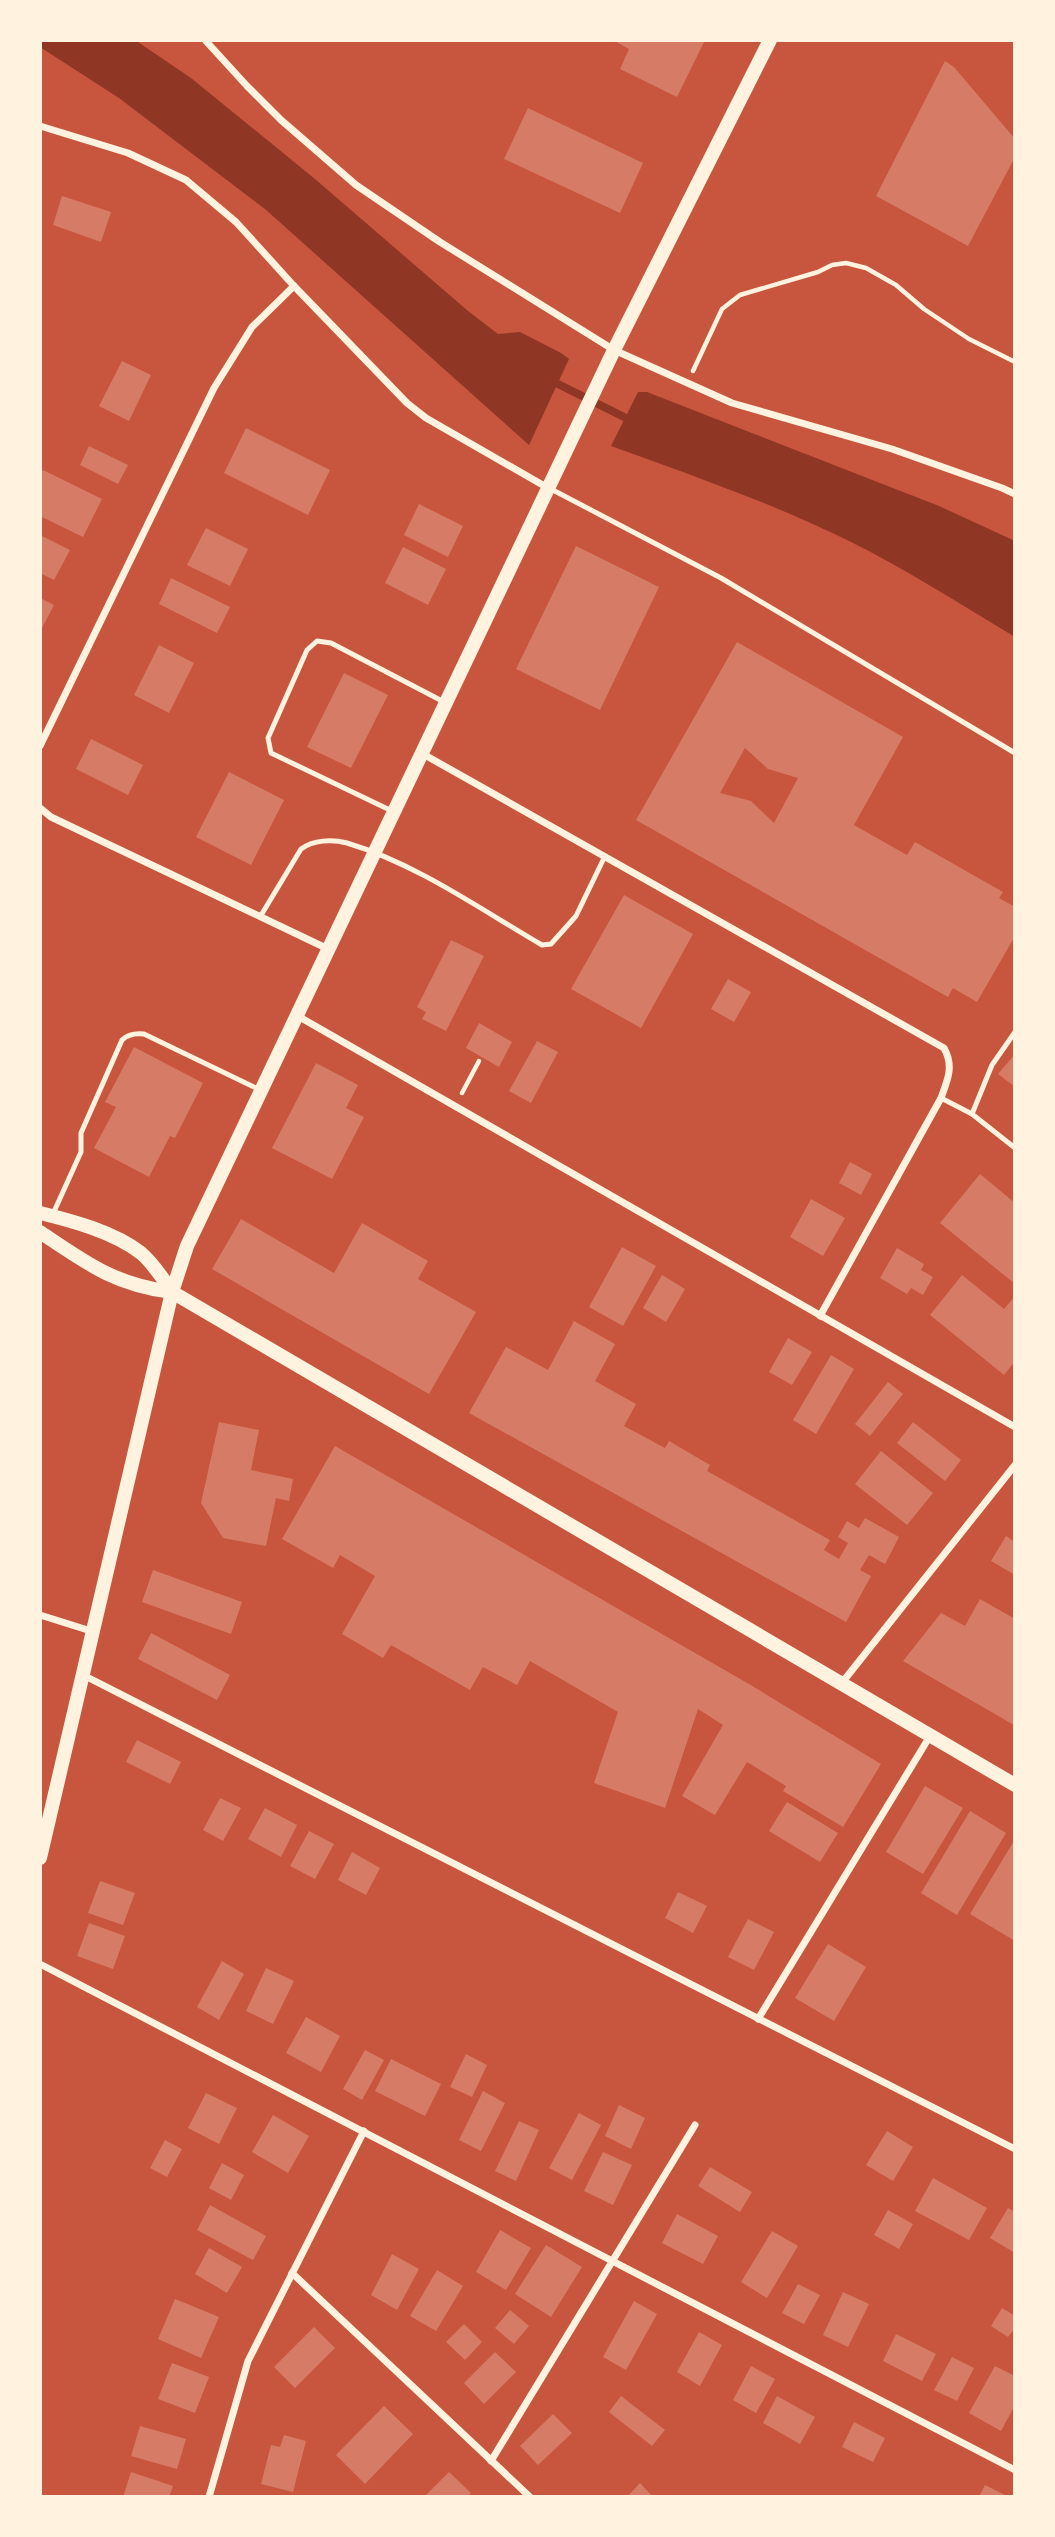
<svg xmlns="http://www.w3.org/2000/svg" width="1055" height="2537" font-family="Lora,serif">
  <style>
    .water { fill: #8f3625 }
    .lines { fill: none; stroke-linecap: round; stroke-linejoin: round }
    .stream { stroke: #8f3625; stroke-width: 8 }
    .building { fill: #d67c66; fill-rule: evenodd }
    .path { stroke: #fff3e0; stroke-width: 4.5 }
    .service { stroke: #fff3e0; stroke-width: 5 }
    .minor { stroke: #fff3e0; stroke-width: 7 }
    .secondary { stroke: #fff3e0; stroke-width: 14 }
  </style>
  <rect width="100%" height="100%" fill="#c8553d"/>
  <g class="water">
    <path d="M40 40H135L191 78 315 179 468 311 498 334 520 332 561 353 569 359 529 445 265 209 119 98 40 47Z"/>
    <path d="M638 392H647L939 506 1015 541V637C960 604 906 569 849 541 772 503 691 475 611 446Z"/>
  </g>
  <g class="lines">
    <path class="stream" d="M550 380 632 421"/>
  </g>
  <g class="building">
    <path d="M613 40H705L677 97 620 69 629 49Z"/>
    <path d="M945 61 954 67 1015 139V157L968 246 876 196Z"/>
    <path d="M528 108 643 163 620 213 504 159Z"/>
    <path d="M62 196 111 212 101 242 53 225Z"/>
    <path d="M122 361 151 375 129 421 99 406Z"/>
    <path d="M246 428 330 470 308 515 224 473Z"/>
    <path d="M89 446 128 465 118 484 80 465Z"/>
    <path d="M43 470 102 499 83 537 40 516V474Z"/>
    <path d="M419 504 463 526 448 557 404 535Z"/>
    <path d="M206 528 248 549 230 586 187 565Z"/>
    <path d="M40 535 70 550 54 580 40 573Z"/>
    <path d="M576 546 659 587 600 710 516 669Z"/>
    <path d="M403 547 446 569 428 605 385 583Z"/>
    <path d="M171 578 230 607 217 633 159 604Z"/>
    <path d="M40 598 54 605 40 632Z"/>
    <path d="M737 642 903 737 854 825 907 855 915 842 1003 892 999 898 1015 907V936L977 1002 953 988 948 997 636 820ZM745 748 768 769 798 778 774 823 751 801 720 793Z"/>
    <path d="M159 645 194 663 169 713 134 695Z"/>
    <path d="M344 673 388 695 351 768 307 747Z"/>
    <path d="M91 739 143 765 128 795 76 769Z"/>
    <path d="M229 772 284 800 251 865 196 837Z"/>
    <path d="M624 895 693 934 641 1028 571 989Z"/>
    <path d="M451 940 484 956 446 1031 422 1019 426 1012 417 1007Z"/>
    <path d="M728 979 751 992 734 1022 711 1009Z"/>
    <path d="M479 1023 512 1042 499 1067 466 1048Z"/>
    <path d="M537 1041 558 1052 531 1103 509 1091Z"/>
    <path d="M134 1047 203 1083 175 1138 170 1136 149 1177 94 1148 116 1107 105 1102Z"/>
    <path d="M1015 1054V1087L998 1074Z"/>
    <path d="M316 1063 358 1085 346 1108 364 1117 332 1179 272 1148Z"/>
    <path d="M850 1162 872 1174 861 1195 839 1183Z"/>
    <path d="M980 1174 1015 1203V1284L940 1223Z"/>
    <path d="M811 1199 845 1218 823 1256 790 1237Z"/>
    <path d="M241 1219 334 1273 362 1223 428 1261 418 1279 476 1312 429 1394 212 1269Z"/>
    <path d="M622 1247 656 1266 623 1326 589 1307Z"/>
    <path d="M897 1248 924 1264 921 1270 933 1277 923 1295 911 1288 907 1294 880 1278Z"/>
    <path d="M662 1275 685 1289 666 1322 643 1308Z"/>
    <path d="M962 1275 1004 1309 1015 1296V1361L1004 1375 930 1315Z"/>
    <path d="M574 1321 615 1344 595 1381 636 1404 624 1426 665 1448 669 1441 710 1465 707 1471 830 1540 824 1550 839 1559 848 1543 838 1537 847 1521 859 1528 865 1518 899 1537 885 1564 869 1555 860 1570 871 1576 846 1622 469 1413 506 1347 548 1370Z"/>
    <path d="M788 1338 812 1352 792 1385 769 1372Z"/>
    <path d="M831 1355 854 1369 816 1434 793 1420Z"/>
    <path d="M888 1382 903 1394 870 1436 855 1424Z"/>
    <path d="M219 1422 259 1430 251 1470 293 1479 289 1501 276 1498 266 1546 223 1538 201 1503Z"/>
    <path d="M913 1422 961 1460 945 1481 897 1443Z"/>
    <path d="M335 1446 749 1684 881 1764 843 1827 783 1791 786 1786 747 1762 715 1815 682 1796 723 1725 698 1709 665 1808 594 1783 618 1712 530 1661 517 1685 483 1667 470 1690 391 1645 383 1658 342 1634 375 1576 340 1555 333 1568 282 1539Z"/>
    <path d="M881 1451 933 1493 907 1525 855 1484Z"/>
    <path d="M1006 1536 1015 1542V1575L991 1561Z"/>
    <path d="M153 1570 242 1602 231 1634 142 1602Z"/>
    <path d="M980 1599 1015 1619 1014 1725 903 1661 941 1613 965 1626Z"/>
    <path d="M151 1633 230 1675 217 1700 138 1659Z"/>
    <path d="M137 1740 181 1762 170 1784 126 1762Z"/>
    <path d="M925 1786 963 1808 923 1874 886 1852Z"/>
    <path d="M220 1798 241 1808 223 1841 203 1830Z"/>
    <path d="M787 1802 838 1833 820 1862 769 1831Z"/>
    <path d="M265 1808 297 1825 281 1857 248 1839Z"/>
    <path d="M970 1811 1006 1833 957 1915 921 1893Z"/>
    <path d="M309 1831 334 1844 315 1879 290 1866Z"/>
    <path d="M1015 1839V1941L970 1914Z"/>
    <path d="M352 1852 380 1868 366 1895 338 1880Z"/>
    <path d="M100 1881 135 1893 123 1925 88 1913Z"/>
    <path d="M678 1892 707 1906 693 1933 665 1918Z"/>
    <path d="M748 1919 774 1932 754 1970 728 1957Z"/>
    <path d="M89 1923 125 1936 113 1969 77 1956Z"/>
    <path d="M828 1944 866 1967 834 2021 795 1998Z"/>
    <path d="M222 1961 244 1974 219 2020 197 2007Z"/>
    <path d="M266 1968 294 1981 273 2024 246 2011Z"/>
    <path d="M306 2017 340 2036 321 2072 286 2053Z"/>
    <path d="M365 2050 384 2060 362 2100 343 2089Z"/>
    <path d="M466 2054 487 2065 472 2097 450 2087Z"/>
    <path d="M391 2059 441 2084 425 2116 375 2091Z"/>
    <path d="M483 2091 505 2103 481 2151 459 2140Z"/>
    <path d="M206 2093 237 2108 219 2144 188 2128Z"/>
    <path d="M619 2105 645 2118 631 2149 605 2136Z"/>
    <path d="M579 2113 601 2125 572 2180 549 2168Z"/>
    <path d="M273 2115 309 2136 288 2173 252 2152Z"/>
    <path d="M519 2121 539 2130 516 2181 495 2171Z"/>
    <path d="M887 2131 913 2147 893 2181 866 2165Z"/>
    <path d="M165 2140 182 2149 167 2177 150 2168Z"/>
    <path d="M603 2152 632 2165 613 2205 584 2191Z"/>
    <path d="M222 2163 244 2175 231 2200 209 2188Z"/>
    <path d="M710 2167 752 2192 740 2212 698 2186Z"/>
    <path d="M933 2178 987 2208 969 2240 915 2211Z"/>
    <path d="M210 2205 266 2236 253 2260 197 2230Z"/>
    <path d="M1008 2208 1015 2212V2253L990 2238Z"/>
    <path d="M888 2210 913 2224 899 2249 874 2235Z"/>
    <path d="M677 2214 718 2236 703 2264 662 2243Z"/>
    <path d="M500 2230 531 2248 506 2290 476 2272Z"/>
    <path d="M772 2231 798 2246 767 2298 741 2282Z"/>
    <path d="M546 2245 582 2267 551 2317 515 2294Z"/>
    <path d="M209 2248 242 2267 227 2293 195 2274Z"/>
    <path d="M392 2254 419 2269 397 2310 371 2295Z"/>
    <path d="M437 2270 463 2286 436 2331 410 2316Z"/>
    <path d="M798 2284 820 2295 804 2324 782 2313Z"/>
    <path d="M843 2292 869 2304 848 2347 823 2335Z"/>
    <path d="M175 2299 219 2317 201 2358 158 2339Z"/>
    <path d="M634 2301 657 2314 626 2370 603 2357Z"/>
    <path d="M1002 2308 1015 2316V2328L1008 2337 991 2326Z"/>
    <path d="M510 2310 529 2326 514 2344 495 2328Z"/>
    <path d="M464 2324 482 2342 465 2360 446 2342Z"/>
    <path d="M314 2327 335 2348 295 2388 274 2367Z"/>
    <path d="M699 2332 722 2345 700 2386 677 2372Z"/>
    <path d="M896 2334 936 2354 922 2381 883 2361Z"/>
    <path d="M495 2352 516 2372 484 2404 464 2383Z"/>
    <path d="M952 2357 974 2368 957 2401 934 2390Z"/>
    <path d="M172 2363 209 2377 195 2413 158 2399Z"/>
    <path d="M751 2366 775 2379 756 2413 733 2400Z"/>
    <path d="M995 2366 1015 2376V2405L1001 2431 969 2413Z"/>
    <path d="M621 2396 665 2430 652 2446 609 2412Z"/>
    <path d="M777 2396 815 2417 800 2444 763 2423Z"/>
    <path d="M384 2406 413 2434 365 2484 336 2455Z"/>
    <path d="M553 2414 572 2433 538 2465 520 2446Z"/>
    <path d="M854 2422 885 2438 873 2462 842 2447Z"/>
    <path d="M140 2426 186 2439 177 2469 131 2456Z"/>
    <path d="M284 2435 306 2441 293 2492 261 2484 271 2445 280 2447Z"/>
    <path d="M131 2472 173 2486 169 2497H123Z"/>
    <path d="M449 2472 471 2493 467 2497H424Z"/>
    <path d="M640 2483 653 2497H627Z"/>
    <path d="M985 2485 1009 2497H979Z"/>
  </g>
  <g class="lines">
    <g class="path">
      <path d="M693 371 722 309 740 295 818 272 832 265 846 263 866 268 896 285 924 309 969 339 1015 362"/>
      <path d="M462 1093 479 1061"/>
    </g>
    <g class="service">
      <path d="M549 488 721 578 1015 753"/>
      <path d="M392 811 271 753 268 738 307 650 317 641 331 643 446 703"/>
      <path d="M260 917 301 849C313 840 332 839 347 843 417 864 480 909 542 945L551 944 576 916 605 856"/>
      <path d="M1015 1032 992 1065 972 1114 1015 1148"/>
      <path d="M941 1098 972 1114"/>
      <path d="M52 1216 81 1152V1133L122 1040C128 1034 135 1033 144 1034L260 1090"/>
    </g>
    <g class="minor">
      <path d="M205 40 247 86 281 120 356 185 440 242 614 350 732 403 892 449 1002 488 1015 494"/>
      <path d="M40 126 128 153 186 180 236 222 294 286 407 403 426 418 548 488"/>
      <path d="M40 746 214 388 252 327 294 286"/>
      <path d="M423 754 944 1048C954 1066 948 1079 941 1098L820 1316"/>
      <path d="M40 808 51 817 328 949"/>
      <path d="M296 1015 1015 1427"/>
      <path d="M40 1615 91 1631"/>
      <path d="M83 1675 1015 2149"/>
      <path d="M841 1684 1015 1465"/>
      <path d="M40 1964 1015 2470"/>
      <path d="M758 2019 930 1736"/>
      <path d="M292 2273 530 2497"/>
      <path d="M491 2461 695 2125"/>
      <path d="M209 2497 248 2361 364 2131"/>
    </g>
    <g class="secondary">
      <path d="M40 1213C73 1221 114 1232 141 1253 154 1264 163 1279 172 1292"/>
      <path d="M40 1232C86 1263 115 1285 172 1292L1015 1785"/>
      <path d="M40 1858 172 1292 187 1246 614 350 770 40"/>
    </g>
  </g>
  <rect width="1055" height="2537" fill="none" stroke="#fff3e0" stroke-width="84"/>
</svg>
